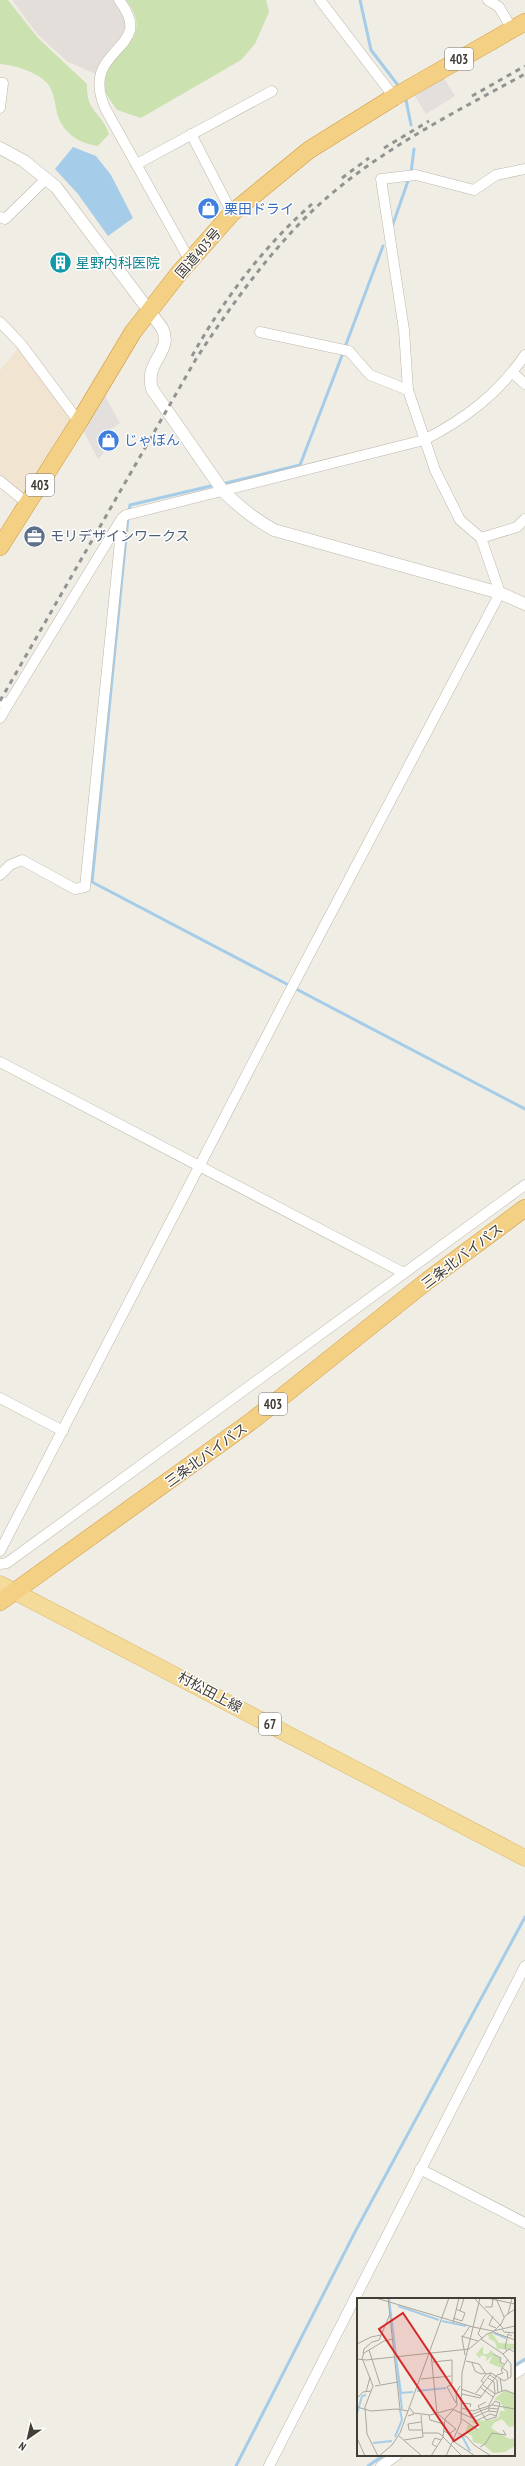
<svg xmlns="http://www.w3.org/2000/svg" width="525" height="2466" font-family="'PT Sans Narrow','Noto Sans JP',sans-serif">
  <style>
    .commercial { fill: #f1e4d1 }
    .industrial { fill: #e3ded9 }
    .green { fill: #cbe2b0 }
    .parking { fill: #e2dfdc }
    .water { fill: #a5cde9 }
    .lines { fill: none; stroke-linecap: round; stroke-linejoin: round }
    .stream { stroke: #a5cde9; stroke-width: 3 }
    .minor-casing { stroke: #beb7ab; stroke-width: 11 }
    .tertiary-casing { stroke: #beb7ab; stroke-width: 13 }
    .primary-casing { stroke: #d8b76b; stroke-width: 17 }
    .trunk-casing { stroke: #cf9a40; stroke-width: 18 }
    .minor { stroke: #fff; stroke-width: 10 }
    .tertiary { stroke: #fff; stroke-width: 12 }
    .primary { stroke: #f5db99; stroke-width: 16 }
    .trunk { stroke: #f3d084; stroke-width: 17 }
    .rail { stroke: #939393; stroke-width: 3; stroke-dasharray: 5 5; stroke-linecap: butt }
    .labels { text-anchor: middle; stroke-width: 3; stroke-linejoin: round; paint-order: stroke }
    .shield { fill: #fff; stroke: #7b7772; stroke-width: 1 }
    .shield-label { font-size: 13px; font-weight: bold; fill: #423d35 }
    .shop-label { font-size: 14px; fill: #366cbe; stroke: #fff; text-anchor: start }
    .street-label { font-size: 14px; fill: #423d35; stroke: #fff }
    .culture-label { font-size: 14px; fill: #0d838f; stroke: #fff; text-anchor: start }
    .service-label { font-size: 14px; fill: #4e5e75; stroke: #fff; text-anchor: start }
    .inset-river { fill: none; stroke: #a5cde9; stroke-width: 2 }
    .inset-road { fill: none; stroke: #aaa79e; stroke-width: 1 }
    .view { fill: #d62828; fill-opacity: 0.15; stroke: #d62828; stroke-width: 2 }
    .inset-edge { fill: none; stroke: #423d35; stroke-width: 2 }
  </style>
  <rect width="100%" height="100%" fill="#f0ede4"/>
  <path class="commercial" d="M21 344 79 422 28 504 0 481V371Z"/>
  <path class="industrial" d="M12 0H115L129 29 105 58 96 74 68 62 38 35Z"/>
  <g class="green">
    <path d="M0 0H8L38 38 87 84C86 113 102 112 109 134L98 146C79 144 62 132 57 113 55 104 54 92 48 84 38 72 14 65 0 64Z"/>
    <path d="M126 0H266L269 12 255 44 241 60 141 118 117 110C113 104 107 96 104 89 93 54 162 47 126 0Z"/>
  </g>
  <g class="parking">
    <path d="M444 78 455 96 426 114 415 96Z"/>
    <path d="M105 396 120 423 96 439 104 453 98 459 84 432Z"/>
  </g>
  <path class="water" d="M73 147 96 156 111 175 133 218 108 236 78 194 55 169Z"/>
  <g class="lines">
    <g class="stream">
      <path d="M360 0 371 50 397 84"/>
      <path d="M406 100 411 125"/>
      <path d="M411 173 414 149"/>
      <path d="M392 227 409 178"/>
      <path d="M345 347 383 246"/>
      <path d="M222 484 300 465 343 353"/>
      <path d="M129 512 130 505 215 485"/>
      <path d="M128 517 92 882 525 1109"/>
      <path d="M514 2366 525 2359"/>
      <path d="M236 2466 355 2232 525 1917"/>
      <path d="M368 2466 384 2455"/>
    </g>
    <defs>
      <g id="minor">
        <path d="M119 0C159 52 78 45 105 108L190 261"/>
        <path d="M320 0 394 97"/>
        <path d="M488 0 499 7 512 29"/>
        <path d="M0 83H3L0 108"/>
        <path d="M191 134 232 213"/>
        <path d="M137 164 272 91"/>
        <path d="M0 217 5 219 47 178"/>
        <path d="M0 322 21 344 79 422"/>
        <path d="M260 332 349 351 370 375 408 390"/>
        <path d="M513 373 525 384"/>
        <path d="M0 481 28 504"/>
        <path d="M481 538 517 527 525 519"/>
        <path d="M0 702 9 703 122 518 126 515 424 440C465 419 498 394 525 355"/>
        <path d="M0 718 9 703"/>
        <path d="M0 875 10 865 22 860 75 889 85 887 122 522"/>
        <path d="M0 1062 402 1272"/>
        <path d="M0 1398 63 1431"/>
        <path d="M0 1551 289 993 500 593 481 538 460 520 435 470 408 390 404 330 381 179 416 175 474 190 496 175 525 169"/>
        <path d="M0 1564 7 1563 525 1185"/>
        <path d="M420 2169 525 2223"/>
        <path d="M514 2374 525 2367"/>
        <path d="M269 2466 525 1966"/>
        <path d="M381 2466 397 2455"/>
      </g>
      <path id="tertiary" d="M0 148 24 161 56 187 162 328C174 352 144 360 152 389L223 491C239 507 254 519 274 530L500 593 525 604"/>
      <path id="primary" d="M0 1584 525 1858"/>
      <g id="trunk">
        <path d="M0 547 79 422 133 332 179 273 232 213 309 150 394 97 525 22"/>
        <path d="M0 1602 253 1420 427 1281 525 1208"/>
      </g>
    </defs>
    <use href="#minor" class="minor-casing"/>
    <use href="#tertiary" class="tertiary-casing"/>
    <use href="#primary" class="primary-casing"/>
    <use href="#trunk" class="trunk-casing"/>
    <use href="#minor" class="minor"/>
    <use href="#tertiary" class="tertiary"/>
    <use href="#primary" class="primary"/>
    <use href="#trunk" class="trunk"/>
    <g class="rail">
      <path d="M472 96 525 66"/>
      <path d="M384 148 429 121"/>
      <path d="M342 178 369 158"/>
      <path d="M192 356C224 299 263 247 312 204"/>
      <path d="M0 701 196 359C228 310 262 262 303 220 365 157 448 116 525 74"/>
    </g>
  </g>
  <defs>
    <symbol id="shop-disc" viewBox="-11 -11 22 22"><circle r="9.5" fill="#3f7fe0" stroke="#fff"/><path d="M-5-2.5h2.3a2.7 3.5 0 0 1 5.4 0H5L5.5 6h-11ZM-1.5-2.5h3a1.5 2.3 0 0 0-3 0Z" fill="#fff"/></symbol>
    <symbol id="building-disc" viewBox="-11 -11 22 22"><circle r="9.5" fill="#0f9aa8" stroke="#fff"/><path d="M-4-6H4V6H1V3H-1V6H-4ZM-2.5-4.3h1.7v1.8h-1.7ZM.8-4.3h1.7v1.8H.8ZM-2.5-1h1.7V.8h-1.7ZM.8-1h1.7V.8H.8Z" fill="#fff"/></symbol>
    <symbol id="office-disc" viewBox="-11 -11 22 22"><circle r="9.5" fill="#5c6f8a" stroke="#fff"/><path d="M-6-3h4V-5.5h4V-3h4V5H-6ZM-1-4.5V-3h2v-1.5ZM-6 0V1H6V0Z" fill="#fff"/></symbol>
  </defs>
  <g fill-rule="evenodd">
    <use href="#shop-disc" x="196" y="196" width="25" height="25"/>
    <use href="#building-disc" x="48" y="250" width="25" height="25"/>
    <use href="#shop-disc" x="96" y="428" width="25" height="25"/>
    <use href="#office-disc" x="22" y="524" width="25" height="25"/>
  </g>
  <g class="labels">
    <g class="shield">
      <rect x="445" y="48" width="28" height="22" rx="3"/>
      <rect x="26" y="474" width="28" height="22" rx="3"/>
      <rect x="259" y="1393" width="28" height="22" rx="3"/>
      <rect x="259" y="1713" width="22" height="22" rx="3"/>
    </g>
    <g class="shield-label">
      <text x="459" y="64">403</text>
      <text x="40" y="490">403</text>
      <text x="273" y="1409">403</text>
      <text x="270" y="1729">67</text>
    </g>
    <g class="shop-label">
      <text x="224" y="214">栗田ドライ</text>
      <text x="124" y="445">じゃぼん</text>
    </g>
    <g class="street-label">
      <text transform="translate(198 253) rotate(-49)" y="5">国道403号</text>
      <text transform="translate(462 1256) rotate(-37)" y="5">三条北バイパス</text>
      <text transform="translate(206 1455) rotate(-36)" y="5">三条北バイパス</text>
      <text transform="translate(210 1692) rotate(28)" y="5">村松田上線</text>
    </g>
    <g class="culture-label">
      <text x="76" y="268">星野内科医院</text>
    </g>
    <g class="service-label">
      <text x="50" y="541">モリデザインワークス</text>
    </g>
  </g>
  <g transform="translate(357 2298)">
    <rect width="158" height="158" fill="#f0ede4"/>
    <path d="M135 35 142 45 158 46V51H140L138 44 131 40 133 39 130 37ZM126 48V56H131L134 52 137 56 128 64 130 59 125 57 122 60 119 56ZM136 57 143 60V65L146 66 145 70 132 65ZM148 92 158 96V128L152 129 145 121 137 125 134 130 152 141 158 140V148L148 154 136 155 127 147 116 144 115 138 109 135V132L111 126 121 132 123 128 112 123 134 122 142 119 143 113H148L143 103 137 101Z" fill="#cbe2b0"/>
    <path class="inset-river" d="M32 0 39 57M41 8 82 22M85 23 109 28M137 35 149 40M39 60 45 111M39 60 44 95 56 94M60 93 89 90M0 116 5 98 9 97M105 138 113 153M38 139 45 122 43 112M16 145 35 143"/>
    <path class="inset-road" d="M19 0 116 29M31 0 43 111M117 0 146 30M130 0 158 6M139 0 147 19M128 9H135L136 1M103 13 107 0M151 16 155 0M136 18 132 27 139 30M96 20 105 23 108 15 99 11M96 25 102 0M116 29 136 33 158 28M145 31 147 34 158 35M136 34 158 42M104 38 121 43M125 40 121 36 127 21M124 41 146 56 154 66V79L147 83M0 46 14 39 24 37M112 51 130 36 136 34 144 26 148 18 158 11M12 52 23 86M150 53 148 50 151 36 155 38M7 55 5 60 16 88 8 109 10 136 21 158M7 55 27 43 36 41M6 56 7 51 15 44 22 42 33 16M74 56 80 115M136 56 144 60 143 64 147 66M146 56 152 51 158 54M108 57 105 40 113 28M0 61 9 62 112 51M109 63 122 66 129 76M75 64 95 62V86L90 89 99 105M115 65 118 73 124 76 128 75M145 70 150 73 151 80M133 77 140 82 141 95M140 77 146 75 144 72 151 61M131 80 137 84 138 96M143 80 145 93M64 81 94 78M127 85 124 83 129 76 134 75 147 83M126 87 138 96M18 88 41 84M123 89 136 99M104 91 124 98M9 94 13 79M119 95 134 75M105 96 123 100 140 77M0 100 6 94 14 93M129 104 121 108 129 122 139 119 143 105 138 103 135 107M105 105 114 106 113 109M0 109 14 113 40 111 51 113M105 110 116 113 135 107 158 111M132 113V107L138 96 148 92 158 96M57 115 73 117 95 111 115 120 131 113 141 114M81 116 99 131 92 136 87 133M72 117 73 122 87 126M51 118 57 116 53 110M114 120V117L131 110 141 111M117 120 119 123 133 116 140 118M105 121 121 132M64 124 51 126 52 132H65M66 135H81L86 138M101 135 110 139 117 147 134 158M42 138 65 158M86 139 105 158M0 140 8 158M47 142 66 139 64 117M96 143 118 158M80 149 75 146 78 140 84 142M123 149 128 146 135 135 149 137 146 132M22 158 35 147 43 135 92 0M74 158 86 139 88 121 100 107 99 95 103 88M89 158 104 124 105 75 123 0"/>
    <path class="view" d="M46 15 121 127 97 143 22 31Z"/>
    <rect width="158" height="158" class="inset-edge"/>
  </g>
  <g transform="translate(28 2438) rotate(214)" stroke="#ffffff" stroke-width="3" paint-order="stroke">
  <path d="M0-3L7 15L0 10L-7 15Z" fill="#423d35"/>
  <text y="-6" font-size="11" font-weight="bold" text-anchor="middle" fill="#423d35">N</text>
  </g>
</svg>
